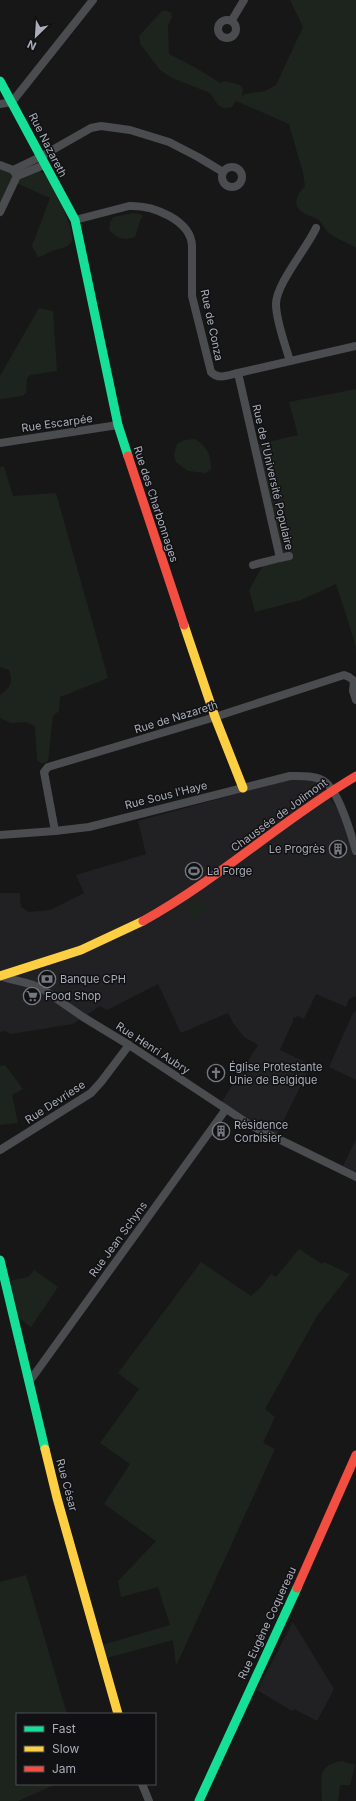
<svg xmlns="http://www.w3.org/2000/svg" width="356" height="1801" font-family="Inter,sans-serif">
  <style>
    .built { fill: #212123 }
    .green { fill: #1d241e }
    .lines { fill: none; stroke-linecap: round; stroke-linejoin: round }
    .street { stroke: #4b4c50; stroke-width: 8 }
    .fast { stroke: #16e098; stroke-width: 9 }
    .slow { stroke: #ffcf43; stroke-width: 9 }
    .jam { stroke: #f24e42; stroke-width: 9 }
    .labels { text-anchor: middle; stroke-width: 3; stroke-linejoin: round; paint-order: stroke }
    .street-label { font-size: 11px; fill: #a8adb8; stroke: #111113 }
    .poi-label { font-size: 11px; fill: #a8adb8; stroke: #111113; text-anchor: start }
  </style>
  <rect width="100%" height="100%" fill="#171717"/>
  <g class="built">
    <path d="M297 779 316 781 335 805 343 818 356 858V996L349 999 346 1007 316 994 304 1019 297 1016 296 1018 293 1017V1021L280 1050 311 1065 277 1134 221 1103 258 1045 244 1037 233 1023 228 1013 181 1033 158 984 107 1010 100 1006 73 1024 11 1034 5 1031 0 1032V893H20L21 907 29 912 50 910 84 893 76 875 146 854 138 821 283 781Z"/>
    <path d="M354 1011 356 1012V1080L329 1067Z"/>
    <path d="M356 1139V1172L343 1166Z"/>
    <path d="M293 1622 334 1689 317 1721 294 1709 292 1711 257 1690Z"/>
  </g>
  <g class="green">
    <path d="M290 0H356V248C347 242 333 238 326 230 323 227 322 223 319 220 313 216 307 216 302 212 291 204 298 193 305 186L303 173 289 124 236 101 232 107 224 108 218 105 210 93 172 78 160 70 141 45 139 36 162 11H167L171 13 172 17 168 25 169 54C187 63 204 72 220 83L225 81 240 85 243 89 242 96 245 94 265 91 276 85 303 27Z"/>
    <path d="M0 166 16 168 0 212Z"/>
    <path d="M37 170C40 171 42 172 45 175 52 182 75 229 72 240 70 249 58 248 52 251 46 253 45 256 38 257L32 246 50 198 16 183 19 177Z"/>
    <path d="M133 213 140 214 143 216C138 223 138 229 135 237 124 241 117 238 109 230L110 223 113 217Z"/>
    <path d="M39 308 53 311 57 371 30 375 27 378 26 393 22 396 0 399V376Z"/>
    <path d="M356 389V652L354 640 336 584 301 600 255 612 249 590 265 562 280 558 255 445 298 435 289 402Z"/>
    <path d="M195 439C207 446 211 455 211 469L205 473 188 471 176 462 174 454 177 444 185 440Z"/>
    <path d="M4 466 13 496 56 493 108 678 60 697 59 711 53 716 48 761 45 763H41L37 760 35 726 26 722 11 723 0 718V695C11 687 13 683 9 670L0 667V467Z"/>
    <path d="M199 899 207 909 192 920 185 909Z"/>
    <path d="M5 1065 23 1089 12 1095 18 1123 0 1125V1066Z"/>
    <path d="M299 1249 322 1264 324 1262 350 1274 317 1316 265 1409 275 1417 263 1443 275 1449 176 1666 173 1640 103 1659 99 1646 170 1625 158 1587 121 1597 118 1581 156 1541 104 1504 130 1464 100 1443 139 1389 118 1373 201 1262 251 1296 260 1288 271 1274 276 1277Z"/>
    <path d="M34 1270 58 1287 31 1327 16 1316 9 1281 29 1277Z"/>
    <path d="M26 1575 67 1714H17V1784H56L18 1801H0V1582Z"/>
    <path d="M342 1761 355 1765 350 1785H340L338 1801H322C322 1780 316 1765 342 1761Z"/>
  </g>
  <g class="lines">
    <g class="street">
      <circle cx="227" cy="29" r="9"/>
      <path d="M232 20 244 0"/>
      <path d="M0 104 12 102 93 0"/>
      <path d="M0 165 13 170 15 173"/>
      <circle cx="232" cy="177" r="10"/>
      <path d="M13 170 40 157 91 128 101 126 130 130 169 142 198 157 223 172"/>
      <path d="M0 212 17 176 44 165"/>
      <path d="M75 220 129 206C153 205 191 220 192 246V296L211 372C218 380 229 375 238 373L356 346"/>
      <path d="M290 361C285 344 276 321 276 304 276 284 307 248 316 228"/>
      <path d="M238 373 280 558 253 565"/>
      <path d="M0 443 118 425"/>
      <path d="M280 558 289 556"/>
      <path d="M55 831 44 772 48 767 215 717 344 675 349 677 354 681 353 691 356 700"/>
      <path d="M0 835 55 831 89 827 290 776C300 776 314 775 324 781 339 791 351 834 356 851"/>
      <path d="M1 976C14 981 28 982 41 988L83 1017 129 1045 252 1126 356 1177"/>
      <path d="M0 1150 91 1093 101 1082 129 1045"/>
      <path d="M29 1382 226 1109"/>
      <path d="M142 1784 149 1801"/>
    </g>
    <g class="fast">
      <path d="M0 81 75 220 118 425 128 456"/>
      <path d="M0 1260 45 1449"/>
      <path d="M199 1801 297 1588"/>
    </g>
    <g class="slow">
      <path d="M184 625 215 717 243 788"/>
      <path d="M0 976 81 950 143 921"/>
      <path d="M45 1449 57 1498 118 1714"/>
    </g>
    <g class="jam">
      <path d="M128 456 184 625"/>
      <path d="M143 921C219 879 282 820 356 776"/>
      <path d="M297 1588 356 1455"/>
    </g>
  </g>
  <defs>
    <symbol id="building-ring" viewBox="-11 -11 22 22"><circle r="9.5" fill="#111113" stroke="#757880" stroke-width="1.5"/><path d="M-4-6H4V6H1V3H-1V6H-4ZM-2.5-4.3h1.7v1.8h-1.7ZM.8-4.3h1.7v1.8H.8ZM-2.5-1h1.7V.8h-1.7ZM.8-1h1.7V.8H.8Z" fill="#757880"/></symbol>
    <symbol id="stadium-ring" viewBox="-11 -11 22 22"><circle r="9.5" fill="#111113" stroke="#757880" stroke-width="1.5"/><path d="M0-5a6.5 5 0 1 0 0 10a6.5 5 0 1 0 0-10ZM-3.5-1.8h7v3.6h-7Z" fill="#757880"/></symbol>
    <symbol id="bank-ring" viewBox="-11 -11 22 22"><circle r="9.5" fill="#111113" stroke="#757880" stroke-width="1.5"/><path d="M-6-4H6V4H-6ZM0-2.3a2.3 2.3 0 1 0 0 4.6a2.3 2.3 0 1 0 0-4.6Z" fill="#757880"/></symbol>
    <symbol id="supermarket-ring" viewBox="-11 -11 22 22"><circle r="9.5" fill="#111113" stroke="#757880" stroke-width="1.5"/><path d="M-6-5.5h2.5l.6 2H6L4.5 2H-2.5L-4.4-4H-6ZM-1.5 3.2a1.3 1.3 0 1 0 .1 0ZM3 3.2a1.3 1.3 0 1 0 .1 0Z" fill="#757880"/></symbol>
    <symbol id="church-ring" viewBox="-11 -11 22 22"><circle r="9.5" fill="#111113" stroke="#757880" stroke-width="1.5"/><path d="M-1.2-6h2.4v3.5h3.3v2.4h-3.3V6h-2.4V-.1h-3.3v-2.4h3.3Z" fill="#757880"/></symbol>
  </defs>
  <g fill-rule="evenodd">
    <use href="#building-ring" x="328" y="839" width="20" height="20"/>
    <use href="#stadium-ring" x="184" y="861" width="20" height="20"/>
    <use href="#bank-ring" x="37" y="969" width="20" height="20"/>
    <use href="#supermarket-ring" x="22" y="986" width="20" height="20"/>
    <use href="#church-ring" x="206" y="1063" width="20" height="20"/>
    <use href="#building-ring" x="211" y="1121" width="20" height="20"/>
  </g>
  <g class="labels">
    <g class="street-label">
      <text transform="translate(48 145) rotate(63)" y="4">Rue Nazareth</text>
      <text transform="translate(212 325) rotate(78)" y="4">Rue de Conza</text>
      <text transform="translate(57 423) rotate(-8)" y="4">Rue Escarpée</text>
      <text transform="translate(273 477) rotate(77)" y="4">Rue de l'Université Populaire</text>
      <text transform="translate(156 504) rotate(72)" y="4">Rue des Charbonnages</text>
      <text transform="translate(176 717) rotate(-17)" y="4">Rue de Nazareth</text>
      <text transform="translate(166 795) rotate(-14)" y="4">Rue Sous l'Haye</text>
      <text transform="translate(279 815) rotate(-36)" y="4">Chaussée de Jolimont</text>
      <text transform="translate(153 1048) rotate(33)" y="4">Rue Henri Aubry</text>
      <text transform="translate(55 1102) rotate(-33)" y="4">Rue Devriese</text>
      <text transform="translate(118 1239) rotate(-54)" y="4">Rue Jean Schyns</text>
      <text transform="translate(67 1485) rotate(75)" y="4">Rue César</text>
      <text transform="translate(267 1623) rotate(-65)" y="4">Rue Eugène Coquereau</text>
    </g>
    <g class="poi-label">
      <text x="325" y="853" text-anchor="end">Le Progrès</text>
      <text x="207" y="875">La Forge</text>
      <text x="60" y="983">Banque CPH</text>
      <text x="45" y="1000">Food Shop</text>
      <text x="229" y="1071">Église Protestante<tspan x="229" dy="13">Unie de Belgique</tspan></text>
      <text x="234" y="1129">Résidence<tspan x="234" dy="13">Corbisier</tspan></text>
    </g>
  </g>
  <rect x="16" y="1713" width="140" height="72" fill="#111113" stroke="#4d4f55"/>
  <rect x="24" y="1726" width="20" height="6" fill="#16e098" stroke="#4d4f55"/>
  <text x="52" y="1733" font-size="12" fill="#a8adb8">Fast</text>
  <rect x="24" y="1746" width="20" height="6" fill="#ffcf43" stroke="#4d4f55"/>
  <text x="52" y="1753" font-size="12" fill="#a8adb8">Slow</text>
  <rect x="24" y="1766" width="20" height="6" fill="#f24e42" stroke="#4d4f55"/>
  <text x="52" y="1773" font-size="12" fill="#a8adb8">Jam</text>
  <g transform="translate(36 36) rotate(205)" stroke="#111113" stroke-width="3" paint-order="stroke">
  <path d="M0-3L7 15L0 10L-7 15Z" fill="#a8adb8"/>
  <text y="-6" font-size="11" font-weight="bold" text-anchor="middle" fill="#a8adb8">N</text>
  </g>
</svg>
